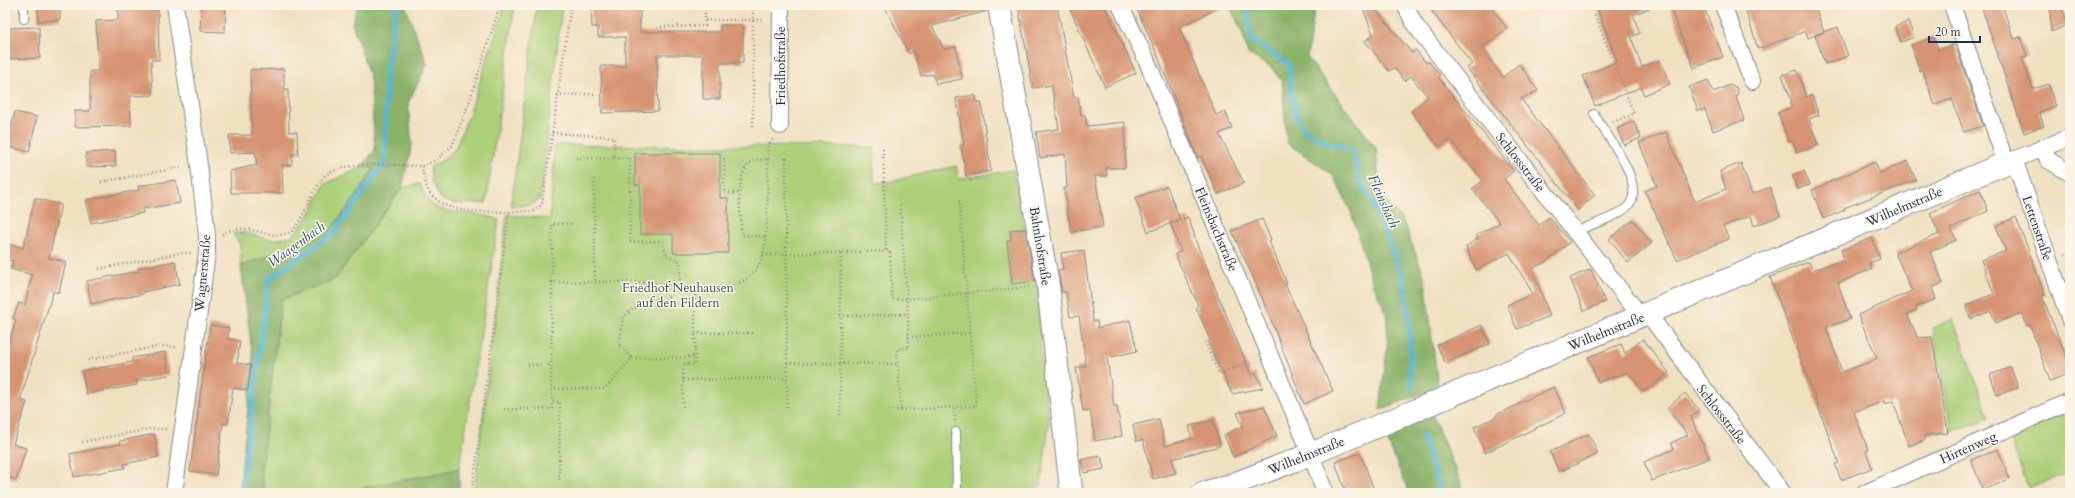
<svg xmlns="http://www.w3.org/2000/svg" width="2075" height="498" font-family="Cardo,serif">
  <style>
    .green { fill: #accf78; stroke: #647f6b }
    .forest { fill: #89b268; stroke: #527063 }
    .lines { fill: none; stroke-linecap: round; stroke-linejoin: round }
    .stream { stroke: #55b5d4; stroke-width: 5 }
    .building { fill: #d69472 }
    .lane-casing { stroke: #85888f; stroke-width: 10 }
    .street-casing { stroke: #85888f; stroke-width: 18 }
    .secondary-casing { stroke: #85888f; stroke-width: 24 }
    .path { stroke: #85888f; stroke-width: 2.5; stroke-dasharray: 1 3; stroke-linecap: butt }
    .lane { stroke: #fff; stroke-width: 8 }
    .street { stroke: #fff; stroke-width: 16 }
    .secondary { stroke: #fff; stroke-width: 22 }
    .labels { text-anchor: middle; stroke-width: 3; stroke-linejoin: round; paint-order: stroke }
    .street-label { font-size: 13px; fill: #1b2f5e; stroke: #fcf5e5 }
    .park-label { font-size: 13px; fill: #3f5764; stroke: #fcf5e5 }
    .water-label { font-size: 14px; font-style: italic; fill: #2c5781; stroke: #fcf5e5 }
  </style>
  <rect width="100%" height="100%" fill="#fcf5e5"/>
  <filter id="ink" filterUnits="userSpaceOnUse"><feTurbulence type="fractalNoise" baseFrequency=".025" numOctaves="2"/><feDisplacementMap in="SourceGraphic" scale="8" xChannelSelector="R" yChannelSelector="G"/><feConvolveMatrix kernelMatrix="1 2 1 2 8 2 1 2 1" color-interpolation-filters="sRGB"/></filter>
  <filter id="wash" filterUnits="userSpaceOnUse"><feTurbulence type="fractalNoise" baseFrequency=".012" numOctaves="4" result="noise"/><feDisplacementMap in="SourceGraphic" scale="16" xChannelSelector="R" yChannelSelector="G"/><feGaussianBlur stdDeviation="0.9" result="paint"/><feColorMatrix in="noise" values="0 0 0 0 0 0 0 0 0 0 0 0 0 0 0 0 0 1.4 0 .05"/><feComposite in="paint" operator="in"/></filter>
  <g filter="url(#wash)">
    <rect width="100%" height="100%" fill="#efe0c0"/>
    <g class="green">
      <path d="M505 5H515L486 203 455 204 441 199 432 183 430 167 442 161 455 149 469 115Z"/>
      <path d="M537 5H562L540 199 531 205 511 206Z"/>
      <path d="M555 145 874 147V183L888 182 956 166 959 179 1013 170 1025 229 1010 231 1011 240 1007 241 1012 283 1037 280 1041 353 1049 423 1041 485 1033 493H474L507 215 550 219Z"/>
      <path d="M360 168H375L355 198 327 234 241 266 240 245 233 234C244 230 253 236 264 238 273 241 283 238 292 236L308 217 325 184Z"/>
      <path d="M419 184C423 190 426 198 430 203 444 216 480 211 499 220L459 469 357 489 350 493H264L261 470 281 300 335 279 402 188Z"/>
      <path d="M1953 319 1989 418 1952 432 1932 328Z"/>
      <path d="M2070 411V472L2028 488 2009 436Z"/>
    </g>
    <g class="forest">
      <path d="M358 5H405L427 64 408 103 412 145 402 188 335 279 281 300 261 470 264 493H239L253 360 241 266 327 234 355 198 374 168H360L375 150 370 78 352 23Z"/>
      <path d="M1229 5H1313L1315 6 1307 57 1376 148 1380 194 1403 221 1425 278 1438 387 1380 410 1388 339 1386 311 1373 285 1351 212 1333 175 1287 143 1282 82 1271 67 1248 54 1242 32Z"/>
      <path d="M1432 414 1465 493H1409L1384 432Z"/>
      <path d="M459 469V493H350L357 489Z"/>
    </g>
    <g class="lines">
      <g class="stream">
        <path d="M1246 5 1251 40 1289 64C1292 89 1290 122 1314 137 1325 143 1340 146 1352 150L1361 184 1372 200 1402 274 1410 324 1411 388"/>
        <path d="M1422 435 1441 493"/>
        <path d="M241 493 269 279 334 233 385 162 386 72 397 5"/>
      </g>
    </g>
    <g id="blocks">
      <g class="building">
        <path d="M38 5H60V20L38 21Z"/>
        <path d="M118 5H142V10H158L159 60H151L153 95 130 96 131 126 75 127V111H90V71H98L96 21 118 20Z"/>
        <path d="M201 5H226L225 32 200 31Z"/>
        <path d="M591 5H640V32H720V25H743V63H720V99H703V55H657L658 111 602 113 601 66H625V37H598V27H592Z"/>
        <path d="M884 5H987V11L932 26 944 49 956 47 962 79 936 84 933 74 921 76 914 51 909 54Z"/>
        <path d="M1018 5H1057L1074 98 1078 97 1081 115H1085L1087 126 1125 122V168H1106L1107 176H1095L1103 227 1071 232 1064 188H1067L1065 154 1040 158 1036 132 1059 129 1052 85 1033 88Z"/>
        <path d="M1068 5H1104L1136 73 1105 87Z"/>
        <path d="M1135 5H1225L1179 27 1216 115 1225 111 1232 128 1219 134 1244 183 1218 194 1201 156 1198 158 1157 54Z"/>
        <path d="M1362 5H1372L1412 53 1416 50 1426 63 1429 62 1440 75 1438 77 1514 171 1504 179 1539 225 1549 217 1570 242 1547 261 1532 269 1550 316 1517 329 1507 305 1533 294 1509 253 1476 270 1466 247 1478 238 1476 235 1500 223 1472 189 1483 181 1450 139 1439 147 1411 111 1428 97 1411 76 1405 81 1394 68 1389 71 1365 41 1373 35Z"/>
        <path d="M1427 5H1489L1507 28 1481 49 1503 77 1519 64 1529 77 1538 91 1521 99 1595 195 1578 210 1467 68 1472 64Z"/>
        <path d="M1596 5H1657L1633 15 1640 33 1631 37 1642 67 1660 60 1670 84 1644 95 1641 87 1595 106 1583 76 1617 62Z"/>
        <path d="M1669 5H1703L1723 57 1694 68Z"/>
        <path d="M1744 5H1812V10L1816 9 1824 32 1808 38 1806 31 1758 49Z"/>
        <path d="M1981 5H2002L2014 39 2020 37 2027 56 2022 58 2033 89 2048 84 2056 106 2039 112 2044 126 2024 133Z"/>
        <path d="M2050 5H2060L2069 24 2051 32Z"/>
        <path d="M1908 22 1914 37 1901 42 1895 27Z"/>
        <path d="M39 27 40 58 5 59V32H8V28Z"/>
        <path d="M1838 27 1848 56 1825 64 1815 35Z"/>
        <path d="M1934 37 1938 50 1955 44 1983 126 1964 132 1952 99 1935 105 1922 70 1920 71 1911 45Z"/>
        <path d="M284 69V89H288L289 132H297L298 154H292V165L282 166 283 193H231L230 171 257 165 255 152 230 153 229 135H252L250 70Z"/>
        <path d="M1797 70 1806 97 1812 95 1819 115 1809 119 1818 145 1797 153 1793 141 1789 142 1778 113 1792 107 1790 103 1792 102 1782 75Z"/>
        <path d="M1708 80 1713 92 1730 85 1736 87 1738 93 1736 97 1744 120 1713 131 1705 109 1698 111 1689 87Z"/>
        <path d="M975 95 977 103 981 102 991 171 966 176 961 146 964 145 956 98Z"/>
        <path d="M15 112 37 117 29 152 6 146Z"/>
        <path d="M1634 121 1641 138 1624 145 1617 129Z"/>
        <path d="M1666 132 1695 202 1726 189 1720 171 1741 163 1752 194 1770 187 1780 216 1754 226 1751 216 1723 226 1729 239 1677 260 1645 191 1657 186 1639 143Z"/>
        <path d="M115 151 116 166 86 167V153Z"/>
        <path d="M635 153H720V198H728V253H673V234H640V185H635Z"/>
        <path d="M1908 161 1916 180 1844 208 1845 210 1823 219 1812 190 1875 162 1880 173Z"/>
        <path d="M1804 171 1810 185 1797 189 1792 175Z"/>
        <path d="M176 180 180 203 142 209 143 213 91 223 86 200 139 190 138 186Z"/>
        <path d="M1167 186 1180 220 1148 232 1135 198Z"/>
        <path d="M1980 190 1988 211 1951 228 1956 240 1930 252 1943 283 1932 288 1936 299 1916 307 1917 310 1907 314 1918 338 1932 337 1948 433 1925 435V440L1909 446 1893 401 1886 404 1885 401 1854 412 1868 450 1866 451 1872 468 1841 480 1835 464 1839 463 1770 277 1809 262 1813 270 1844 260 1841 250 1872 238 1880 259 1869 263 1872 269 1838 283 1850 319 1826 327 1842 372 1870 362 1877 358 1858 315 1912 291 1895 253 1939 234 1930 213Z"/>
        <path d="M35 198 61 205 49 258 66 262 59 292H53L20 400 27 402 13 444 26 448 16 480 5 476V355L16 320 13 319 19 303 25 305 32 275 11 269 13 261 5 259V243L23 248Z"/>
        <path d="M1188 217 1195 237H1194L1251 375 1256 373 1263 388 1232 394 1220 367 1219 368 1208 342 1210 341 1205 328 1196 307 1198 305 1175 254 1181 251 1170 223Z"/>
        <path d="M2016 217 2045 295 2042 296 2070 366V373L2050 381 2030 325 2027 326 2022 313 1996 323 1991 311 1971 319 1966 305 1994 294 1981 260 2006 251 1996 226Z"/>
        <path d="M1262 219 1271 240 1269 241 1287 283 1285 284 1333 391 1304 404 1261 295 1232 231Z"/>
        <path d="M1633 220 1652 243 1628 263 1609 239Z"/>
        <path d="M1025 229 1035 281 1012 284 1007 241 1011 240 1010 230Z"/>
        <path d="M1084 250 1093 321H1097L1098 328 1130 320 1137 351 1107 358 1114 406H1117L1122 436 1095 441 1090 410 1083 411 1076 368 1086 366 1079 316 1070 317 1066 292H1062L1058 270 1063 269 1061 253Z"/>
        <path d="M175 261 180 284 143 292V294L91 304 87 281 139 271 138 268Z"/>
        <path d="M1591 269 1605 302 1584 311 1570 278Z"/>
        <path d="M210 325 229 328 228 339 240 341 237 363 251 365 248 390 233 388 228 424 223 423 216 475 190 471Z"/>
        <path d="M1482 325 1490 344 1445 363 1437 345Z"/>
        <path d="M1643 339 1669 373 1644 392 1628 372 1598 382 1588 357 1621 344 1625 353Z"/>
        <path d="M165 352 169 375 136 381 137 385 86 394 82 371 132 362V358Z"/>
        <path d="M2011 367 2018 388 1997 395 1990 375Z"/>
        <path d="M1554 387 1566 413 1485 453 1474 427 1496 417V415L1519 404V403Z"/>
        <path d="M1685 393 1699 410 1691 417 1709 458 1652 481 1644 462 1674 449 1671 443 1688 435 1667 408Z"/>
        <path d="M1264 406 1277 436 1233 457 1224 435 1243 426 1237 413Z"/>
        <path d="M1159 419 1165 446 1192 438 1189 426 1213 420 1220 446 1172 459 1176 473 1153 479 1143 440 1136 441 1133 425Z"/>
        <path d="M154 434 158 457 124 464 125 468 74 477 70 454 121 444 120 441Z"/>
        <path d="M1589 434 1598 454 1559 472 1550 452Z"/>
        <path d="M1998 449 2010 479 1983 490 1971 460Z"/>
        <path d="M1360 453 1366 468 1375 493H1346L1335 462Z"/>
        <path d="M1101 456 1104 469 1084 473 1081 460Z"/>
      </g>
    </g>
  </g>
  <g filter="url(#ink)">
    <use href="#blocks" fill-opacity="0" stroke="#85888f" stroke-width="1"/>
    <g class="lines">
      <defs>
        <g id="lane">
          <path d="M24 5V19"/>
          <path d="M1576 231C1591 225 1618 217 1628 206 1648 185 1605 134 1594 114"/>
          <path d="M956 432 957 493"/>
        </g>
        <g id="street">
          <path d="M1120 5 1146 59 1311 454 1325 493"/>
          <path d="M1405 5 1415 25 1632 305 1639 318"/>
          <path d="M1723 5 1752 81"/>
          <path d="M1952 5 2006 163 2070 137"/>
          <path d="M780 126 781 5"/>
          <path d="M2043 147 2048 160 2070 173"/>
          <path d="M2014 159 2070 320"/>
          <path d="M1648 314 1783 493"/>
          <path d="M174 493 207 253V235L199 165 175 5"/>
          <path d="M1865 493 2070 401"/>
        </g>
        <g id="secondary">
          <path d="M999 5 1048 285 1071 489"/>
          <path d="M1203 493 1231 485 1311 454 2006 163"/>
        </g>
      </defs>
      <use href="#lane" class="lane-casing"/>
      <use href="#street" class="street-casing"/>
      <use href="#secondary" class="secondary-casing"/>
      <g class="path">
        <path d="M753 5V129"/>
        <path d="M1595 15 1634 114 1613 122"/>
        <path d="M705 20H765"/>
        <path d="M657 27 705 26V5"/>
        <path d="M1275 63 1287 56"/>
        <path d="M557 95 594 94"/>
        <path d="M552 133 614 137V158H575"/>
        <path d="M883 149 886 251"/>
        <path d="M614 158H630V242L662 241 667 256 680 261V287C706 292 750 291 761 260 769 239 767 184 768 159 764 159 760 159 756 160 732 166 741 217 742 235L765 237"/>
        <path d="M724 158V193H740"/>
        <path d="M786 158 787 410"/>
        <path d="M768 159V146L773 139"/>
        <path d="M422 166 436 160 452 146 469 103 500 5"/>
        <path d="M594 179 595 282"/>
        <path d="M101 182 183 167"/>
        <path d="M900 205 907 299 1029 287"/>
        <path d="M571 224H552V282H647L679 287"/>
        <path d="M222 234C227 232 232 229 237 229 257 227 268 240 291 232 306 216 310 193 324 177 340 159 399 166 422 166 423 174 425 183 428 190 443 216 484 211 509 212"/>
        <path d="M2065 254 2070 256"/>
        <path d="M763 255 890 251 892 299H907L909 348 897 349 901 410H889"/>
        <path d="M99 269 180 253H192"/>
        <path d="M552 282 551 389 552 401 560 402 559 480"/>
        <path d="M840 316 907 314"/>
        <path d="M695 333H753"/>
        <path d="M908 337 971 333"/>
        <path d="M1205 342 1219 374 1244 364"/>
        <path d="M632 358 695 357"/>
        <path d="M88 360 160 346 178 347"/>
        <path d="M787 363 898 364"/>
        <path d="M528 365H551"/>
        <path d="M683 380 787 378"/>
        <path d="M551 389H605L632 358 620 345 623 318 634 308 659 305 680 287"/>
        <path d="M683 407V364L695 365V290"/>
        <path d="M954 408 955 421"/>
        <path d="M504 409H552V401"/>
        <path d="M901 410 976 406 959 198"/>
        <path d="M840 415 841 252"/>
        <path d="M82 442 149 429H166"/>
        <path d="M472 493 509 212 535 211 542 204 571 5"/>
      </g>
      <use href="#lane" class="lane"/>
      <use href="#street" class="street"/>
      <use href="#secondary" class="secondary"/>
    </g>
  </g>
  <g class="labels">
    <g class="street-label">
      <text transform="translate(780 66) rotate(-90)" y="5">Friedhofstraße</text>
      <text transform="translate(1521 162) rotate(52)" y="5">Schlossstraße</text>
      <text transform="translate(1904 206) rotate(-23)" y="5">Wilhelmstraße</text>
      <text transform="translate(2038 228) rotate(71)" y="5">Lettenstraße</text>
      <text transform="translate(1217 229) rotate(67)" y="5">Fleinsbachstraße</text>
      <text transform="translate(1041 246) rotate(81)" y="5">Bahnhofstraße</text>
      <text transform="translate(202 273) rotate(-85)" y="5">Wagnerstraße</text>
      <text transform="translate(1606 331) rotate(-22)" y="5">Wilhelmstraße</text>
      <text transform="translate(1722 414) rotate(52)" y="5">Schlossstraße</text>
      <text transform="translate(1968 447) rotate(-24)" y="5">Hirtenweg</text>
      <text transform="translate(1306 455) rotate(-22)" y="5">Wilhelmstraße</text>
    </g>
    <g class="park-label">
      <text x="678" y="292">Friedhof Neuhausen<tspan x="678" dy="15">auf den Fildern</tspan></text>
    </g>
    <g class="water-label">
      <text transform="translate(1384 201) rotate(66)" y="5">Fleinsbach</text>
      <text transform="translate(296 244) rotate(-36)" y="5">Waagenbach</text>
    </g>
  </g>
  <rect width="2075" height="498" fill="none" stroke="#fcf5e5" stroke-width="20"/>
  <path d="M1929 36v6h51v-6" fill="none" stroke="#1b2f5e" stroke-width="2"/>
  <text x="1935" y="36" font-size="12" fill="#1b2f5e" stroke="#fcf5e5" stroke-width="3" paint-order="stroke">20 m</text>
</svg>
